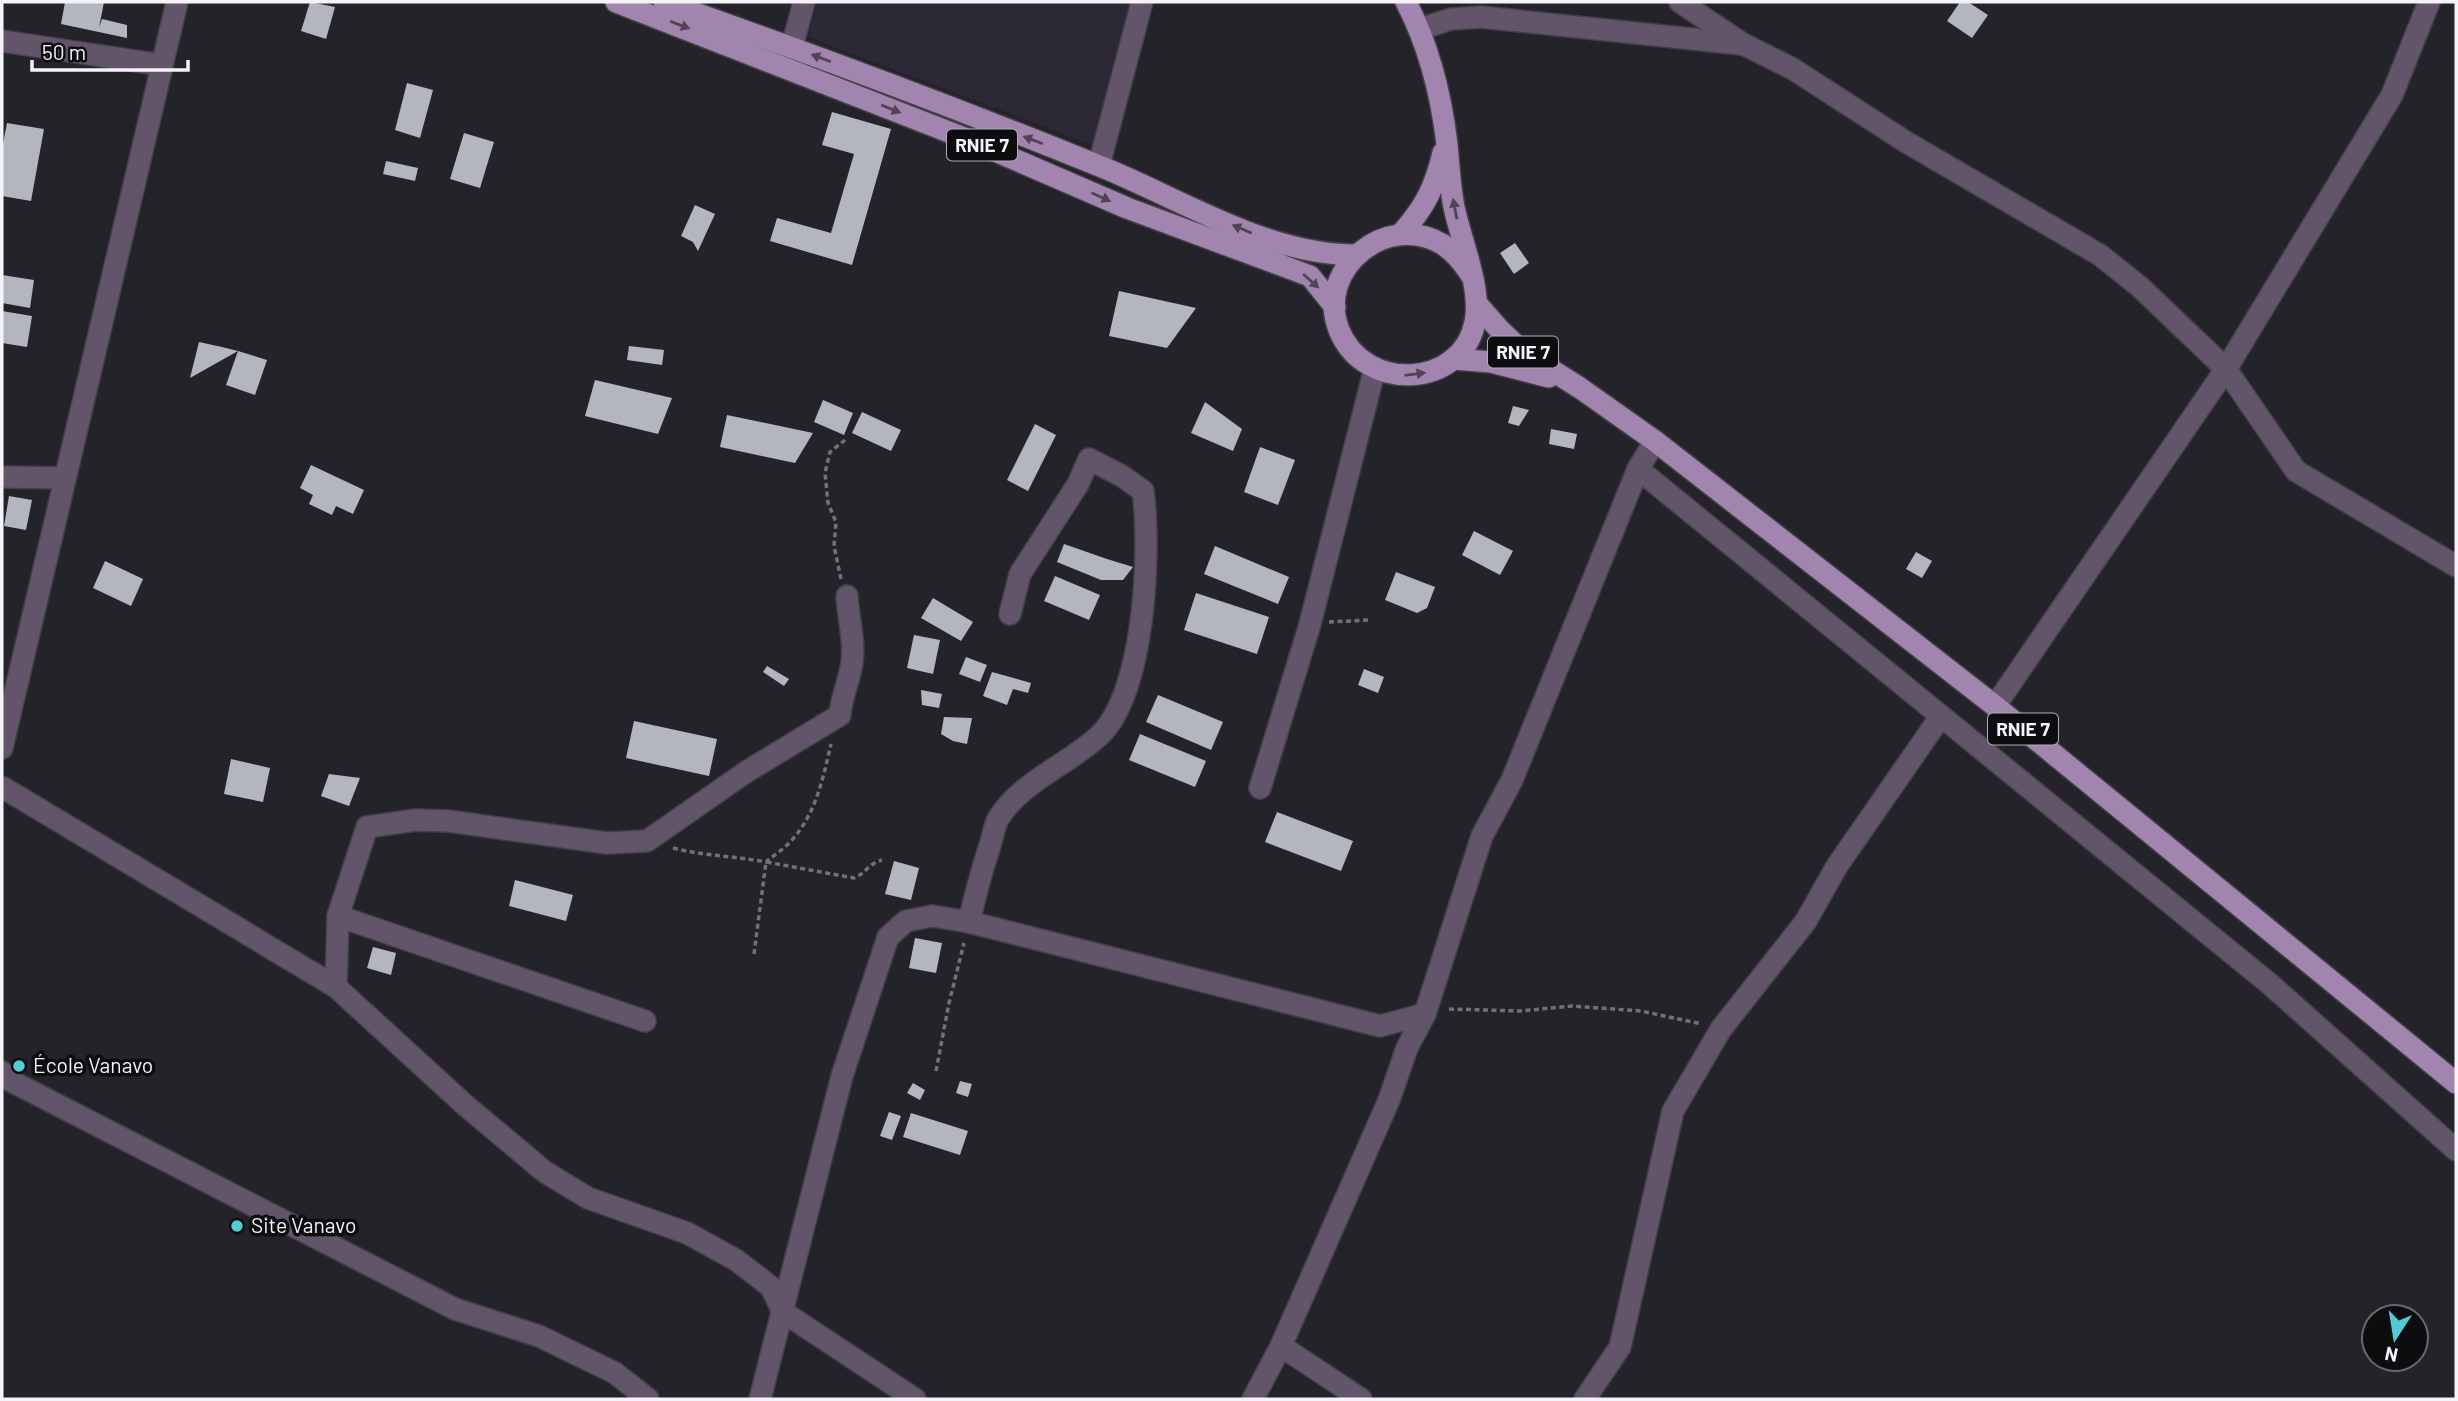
<svg xmlns="http://www.w3.org/2000/svg" width="2458" height="1401" font-family="Barlow,sans-serif">
  <style>
    .built { fill: #2c2835 }
    .building { fill: #b4b6bf }
    .lines { fill: none; stroke-linecap: round; stroke-linejoin: round }
    .minor-casing { stroke: #424047; stroke-width: 24 }
    .major-casing { stroke: #424047; stroke-width: 24 }
    .path { stroke: #737177; stroke-width: 3.5; stroke-dasharray: 5 3.5; stroke-linecap: butt }
    .minor { stroke: #635569; stroke-width: 21 }
    .major { stroke: #a285ae; stroke-width: 21 }
    .oneway { fill: #504357 }
    .poi-dot { fill: #51ccd4; stroke: #0d0d10; stroke-width: 2.5 }
    .labels { text-anchor: middle; stroke-width: 7; stroke-linejoin: round; paint-order: stroke }
    .shield { fill: #0d0d10; stroke: #afaeb2; stroke-width: 2 }
    .shield-label { font-size: 19px; font-weight: bold; fill: #f4f3f7 }
    .poi-label { font-size: 21px; fill: #f4f3f7; stroke: #0d0d10; text-anchor: start }
  </style>
  <rect width="100%" height="100%" fill="#25232a"/>
  <path class="built" d="M818 2H1131L1093 145 808 37Z"/>
  <g class="building">
    <path d="M65 2H104L99 28 102 19 127 25V38L61 24Z"/>
    <path d="M310 2 335 7 326 39 301 31Z"/>
    <path d="M1960 2H1968L1988 15 1972 38 1947 21Z"/>
    <path d="M407 83 433 90 420 138 395 130Z"/>
    <path d="M832 112 891 129 852 265 770 241 777 218 831 233 854 154 822 145Z"/>
    <path d="M7 123 44 129 31 201 2 196V149Z"/>
    <path d="M464 133 494 142 480 188 450 179Z"/>
    <path d="M386 161 418 168 415 181 383 174Z"/>
    <path d="M695 205 715 214 698 251 693 242 681 236Z"/>
    <path d="M1515 243 1529 263 1514 274 1500 253Z"/>
    <path d="M2 275 34 280 30 308 2 303Z"/>
    <path d="M1119 291 1196 308 1167 348 1109 336Z"/>
    <path d="M2 311 32 316 27 347 2 343Z"/>
    <path d="M199 342 222 347 238 351 190 378Z"/>
    <path d="M629 346 664 350 662 365 627 360Z"/>
    <path d="M238 351 267 360 255 395 226 385Z"/>
    <path d="M595 380 672 398 658 434 585 416Z"/>
    <path d="M823 400 853 413 844 435 814 422Z"/>
    <path d="M1205 402 1242 429 1233 451 1191 433Z"/>
    <path d="M1513 406 1529 410 1519 426 1508 423Z"/>
    <path d="M862 412 901 430 891 451 852 433Z"/>
    <path d="M727 415 813 433 795 463 720 447Z"/>
    <path d="M1035 424 1056 435 1028 491 1007 480Z"/>
    <path d="M1551 429 1577 434 1574 449 1549 444Z"/>
    <path d="M1260 447 1295 460 1278 505 1244 492Z"/>
    <path d="M311 465 364 490 353 514 336 506 332 515 309 504 313 495 300 488Z"/>
    <path d="M9 496 32 500 26 530 4 526Z"/>
    <path d="M1474 531 1513 551 1500 575 1462 555Z"/>
    <path d="M1064 544 1107 559 1133 567 1123 580H1101L1057 562Z"/>
    <path d="M1215 546 1289 577 1278 604 1204 574Z"/>
    <path d="M1916 552 1932 561 1922 578 1906 569Z"/>
    <path d="M105 561 143 579 131 606 93 588Z"/>
    <path d="M1396 572 1435 587 1427 608 1417 613 1385 600Z"/>
    <path d="M1055 576 1100 595 1089 620 1044 601Z"/>
    <path d="M1196 593 1269 617 1257 654 1184 630Z"/>
    <path d="M933 598 973 622 961 641 921 618Z"/>
    <path d="M914 635 940 640 933 674 907 668Z"/>
    <path d="M966 657 987 665 980 682 959 674Z"/>
    <path d="M767 666 789 679 784 686 763 672Z"/>
    <path d="M1364 669 1384 677 1378 693 1358 685Z"/>
    <path d="M992 672 1031 683 1028 693 1013 689 1007 705 983 696Z"/>
    <path d="M921 690 942 694 939 708 922 705Z"/>
    <path d="M1158 695 1223 722 1211 750 1146 722Z"/>
    <path d="M944 717 972 718 967 744 953 741 941 734Z"/>
    <path d="M634 721 717 739 709 776 626 758Z"/>
    <path d="M1140 734 1206 761 1195 787 1129 760Z"/>
    <path d="M231 759 270 768 263 802 224 794Z"/>
    <path d="M329 774 360 778 349 806 321 796Z"/>
    <path d="M1277 812 1353 841 1341 871 1265 842Z"/>
    <path d="M894 861 919 868 911 900 885 894Z"/>
    <path d="M515 880 573 895 566 921 509 906Z"/>
    <path d="M915 938 942 943 936 973 909 968Z"/>
    <path d="M373 947 396 953 391 975 367 968Z"/>
    <path d="M960 1081 972 1084 968 1097 956 1093Z"/>
    <path d="M913 1083 925 1090 920 1100 907 1093Z"/>
    <path d="M889 1112 901 1116 892 1140 880 1136Z"/>
    <path d="M911 1113 968 1131 960 1155 903 1137Z"/>
  </g>
  <g class="lines">
    <defs>
      <g id="minor">
        <path d="M1680 2 1743 44 1793 69 1906 142 2100 255 2140 287 2226 369 2296 471 2456 566"/>
        <path d="M1420 29 1451 19 1481 17 1741 44"/>
        <path d="M2 41 162 65"/>
        <path d="M792 47 804 2"/>
        <path d="M1099 165 1142 2"/>
        <path d="M1638 469 2271 985 2456 1150"/>
        <path d="M2 477 65 478"/>
        <path d="M1995 706 2226 369 2392 95 2429 2"/>
        <path d="M2 748 177 2"/>
        <path d="M2 787 336 987 465 1105 545 1172 588 1198 687 1233 736 1260 771 1287 783 1312 915 1399"/>
        <path d="M1260 788 1310 624 1375 368"/>
        <path d="M338 916 645 1021"/>
        <path d="M969 922C975 896 982 870 990 845 993 837 994 827 998 819 1021 781 1070 764 1101 734 1145 689 1151 551 1143 491L1122 476 1089 459 1078 484 1020 574 1010 614"/>
        <path d="M336 987 338 916 367 827 416 820 448 821 607 843 647 841 746 772 840 715C841 697 850 680 852 662 855 640 848 618 847 596"/>
        <path d="M2 1072 11 1081 455 1309 539 1336 615 1373 648 1399"/>
        <path d="M1281 1346 1361 1399"/>
        <path d="M760 1399 842 1076 888 937 906 921 932 916 969 922 1380 1026 1425 1014"/>
        <path d="M1253 1399 1281 1346 1389 1100 1407 1048 1425 1014 1482 836 1512 780 1638 469 1655 441"/>
        <path d="M1585 1399 1620 1347 1673 1111 1721 1029 1806 921 1837 866 1941 716"/>
      </g>
      <g id="major">
        <path d="M616 2 972 141 1127 208 1310 276 1335 307"/>
        <path d="M664 2C809 53 954 107 1097 165 1180 198 1263 254 1355 255"/>
        <path d="M1406 2C1429 46 1441 94 1447 144 1449 165 1450 187 1454 207 1461 241 1482 288 1475 322 1462 389 1364 393 1339 330 1315 269 1387 211 1442 244 1455 252 1463 263 1471 275"/>
        <path d="M1401 234C1425 207 1435 187 1443 153"/>
        <path d="M1477 304 1499 329 1523 352 1580 388 1655 441 1995 706 2456 1083"/>
        <path d="M1453 359 1491 362 1549 377"/>
      </g>
    </defs>
    <use href="#minor" class="minor-casing"/>
    <use href="#major" class="major-casing"/>
    <g class="path">
      <path d="M841 579 834 546 836 522 828 503 825 473 830 452 845 440"/>
      <path d="M1329 622 1370 620"/>
      <path d="M673 848C704 856 735 856 766 862 774 855 784 849 791 841 816 814 823 778 831 744"/>
      <path d="M754 954 766 862 854 878C865 874 868 864 882 860"/>
      <path d="M1449 1009 1520 1011 1572 1006 1641 1011 1702 1024"/>
      <path d="M936 1071 949 1003 964 943"/>
    </g>
    <use href="#minor" class="minor"/>
    <use href="#major" class="major"/>
  </g>
  <defs><path id="oneway-solid" d="M-6-.8H1V-3.2L6.5 0L1 3.2V.8H-6Z" transform="scale(1.75)"/></defs>
  <g class="oneway">
    <use href="#oneway-solid" transform="translate(680 25) rotate(21)"/>
    <use href="#oneway-solid" transform="translate(821 58) rotate(-159)"/>
    <use href="#oneway-solid" transform="translate(891 109) rotate(22)"/>
    <use href="#oneway-solid" transform="translate(1033 140) rotate(-159)"/>
    <use href="#oneway-solid" transform="translate(1101 197) rotate(24)"/>
    <use href="#oneway-solid" transform="translate(1455 209) rotate(-101)"/>
    <use href="#oneway-solid" transform="translate(1242 229) rotate(-157)"/>
    <use href="#oneway-solid" transform="translate(1311 281) rotate(42)"/>
    <use href="#oneway-solid" transform="translate(1415 374) rotate(-7)"/>
  </g>
  <g class="poi-dot">
    <circle cx="19" cy="1066" r="7"/>
    <circle cx="237" cy="1226" r="7"/>
  </g>
  <g class="labels">
    <g class="shield">
      <rect x="947" y="129.5" width="70" height="31" rx="5"/>
      <rect x="1488" y="336.5" width="70" height="31" rx="5"/>
      <rect x="1988" y="713.5" width="70" height="31" rx="5"/>
    </g>
    <g class="shield-label">
      <text x="982" y="152">RNIE 7</text>
      <text x="1523" y="359">RNIE 7</text>
      <text x="2023" y="736">RNIE 7</text>
    </g>
    <g class="poi-label">
      <text x="33" y="1073">École Vanavo</text>
      <text x="251" y="1233">Site Vanavo</text>
    </g>
  </g>
  <rect width="2458" height="1401" fill="none" stroke="#f4f3f7" stroke-width="7"/>
  <g transform="translate(2395 1338) rotate(192)"><circle r="33" fill="#0d0d10" stroke="#69696c" stroke-width="2"/>
  <path d="M0-5L12 26L0 18L-12 26Z" fill="#51ccd4"/>
  <text y="-10" font-size="19" font-weight="bold" text-anchor="middle" fill="#f4f3f7">N</text>
  </g>
  <path d="M32 60v10h156v-10" fill="none" stroke="#f4f3f7" stroke-width="3.5"/>
  <text x="42" y="60" font-size="21" fill="#f4f3f7" stroke="#0d0d10" stroke-width="5" paint-order="stroke">50 m</text>
</svg>
